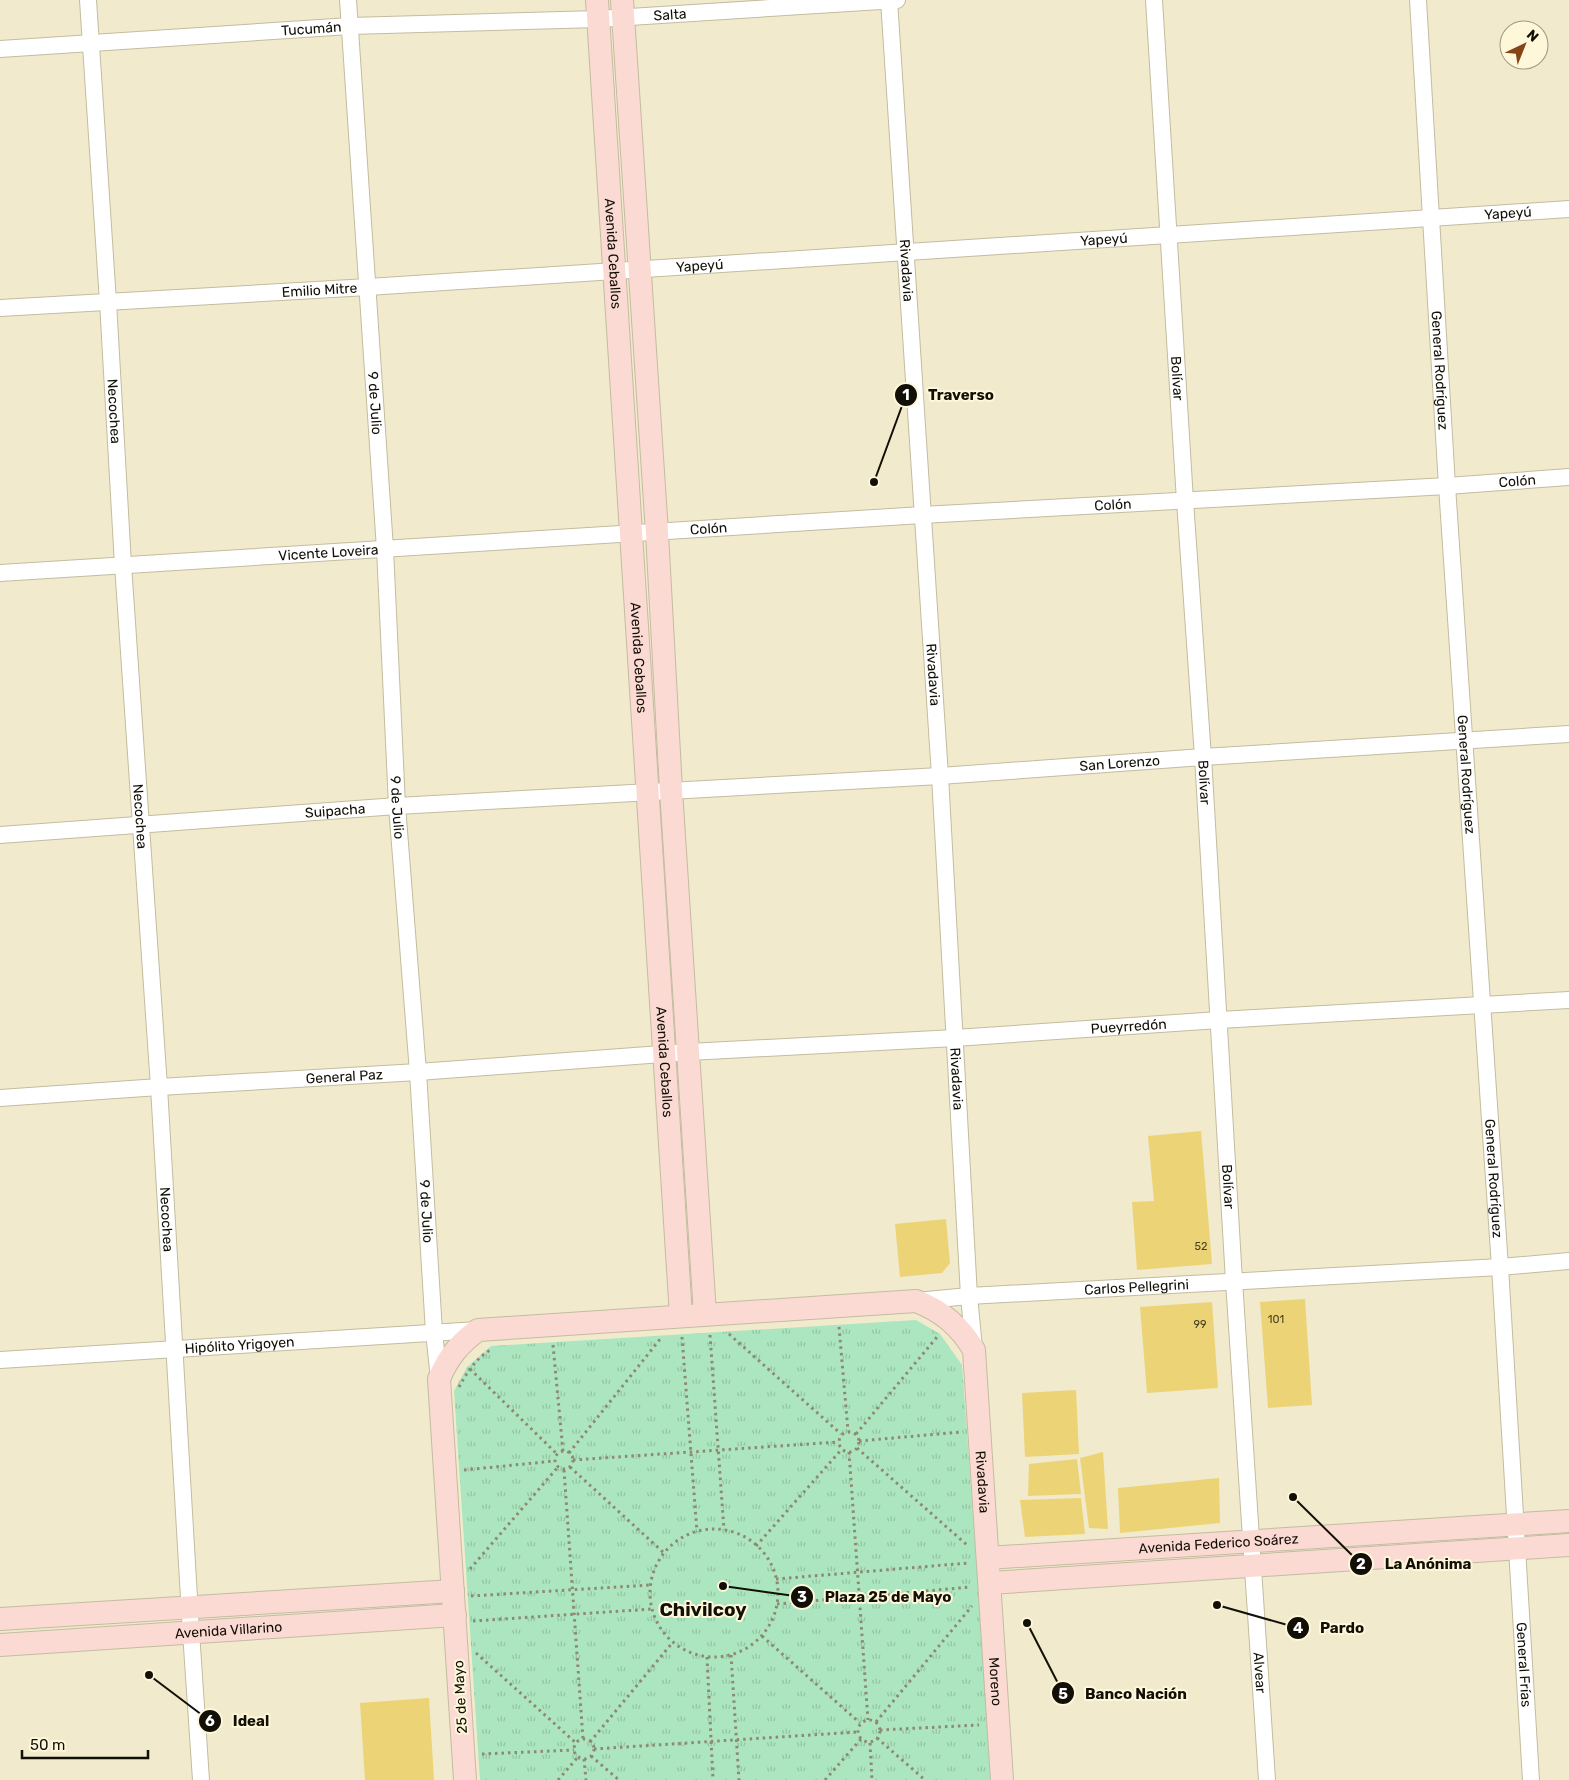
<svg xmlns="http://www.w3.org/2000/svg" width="1569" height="1780" font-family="Rubik,sans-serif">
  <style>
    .park { fill: url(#park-tufts) }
    .building { fill: #ecd476 }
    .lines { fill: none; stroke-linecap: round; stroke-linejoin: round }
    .street-casing { stroke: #c3bca0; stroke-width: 18 }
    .secondary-casing { stroke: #c3bca0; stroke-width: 24 }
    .path { stroke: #8e8874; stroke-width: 3; stroke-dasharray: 2.5 4; stroke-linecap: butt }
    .street { stroke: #fff; stroke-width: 16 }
    .secondary { stroke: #fcdad4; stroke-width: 22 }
    .labels { text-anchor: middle; stroke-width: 4; stroke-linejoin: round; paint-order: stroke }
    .number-label { font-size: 11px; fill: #484022 }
    .street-label { font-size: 14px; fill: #120f06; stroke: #fef7da }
    .district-label { font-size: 19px; font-weight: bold; fill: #120f06; stroke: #fef7da }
    .leader { fill: none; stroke: #120f06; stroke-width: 2 }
    .callout-dot { fill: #120f06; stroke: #fef7da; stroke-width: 2 }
    .mark-label { font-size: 15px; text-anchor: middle; font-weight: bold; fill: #fff }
    .callout-label { font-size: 15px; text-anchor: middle; font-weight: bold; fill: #120f06; stroke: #fef7da; stroke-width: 4; stroke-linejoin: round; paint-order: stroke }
  </style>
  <defs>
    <pattern id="park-tufts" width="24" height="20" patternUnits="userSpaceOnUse" patternTransform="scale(1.25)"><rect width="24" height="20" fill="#ace6c0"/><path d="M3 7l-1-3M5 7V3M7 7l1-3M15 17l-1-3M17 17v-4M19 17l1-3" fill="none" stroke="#93c4a4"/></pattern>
  </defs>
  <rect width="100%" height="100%" fill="#f1eacd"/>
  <path class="park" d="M916 1320 940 1334 962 1365 993 1780H480L454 1391 467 1367 491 1346Z"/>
  <g class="building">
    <path d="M1201 1131 1212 1264 1137 1270 1132 1202 1154 1201 1148 1136Z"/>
    <path d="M946 1219 950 1263 942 1273 900 1277 895 1224Z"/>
    <path d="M1305 1299 1312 1405 1268 1408 1260 1302Z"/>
    <path d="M1212 1302 1218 1388 1147 1393 1140 1307Z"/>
    <path d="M1076 1390 1079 1454 1025 1457 1022 1393Z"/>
    <path d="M1103 1452 1108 1529 1089 1528 1080 1458Z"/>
    <path d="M1077 1459 1081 1494 1028 1496 1029 1464Z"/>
    <path d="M1219 1478 1220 1523 1120 1533 1118 1488Z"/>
    <path d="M1081 1498 1085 1534 1025 1537 1020 1500Z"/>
    <path d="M429 1698 434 1780H365L360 1703Z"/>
  </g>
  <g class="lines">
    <defs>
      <g id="street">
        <path id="s1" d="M88 0 108 302 123 565 159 1087 191 1632 201 1780"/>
        <path id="s2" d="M348 0 385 549 397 806 418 1072 434 1332 439 1379"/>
        <path id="s3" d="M889 0 940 776 969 1296 974 1348"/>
        <path id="s4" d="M1154 0 1185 501 1203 757 1234 1281 1267 1780"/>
        <path id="s5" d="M1418 0 1447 486 1500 1267 1531 1780"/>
        <path id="s6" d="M0 49 350 26 598 19 897 0"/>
        <path id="s7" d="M0 308 368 287 1569 209"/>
        <path id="s8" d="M0 573 922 515 1447 486 1569 477"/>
        <path id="s9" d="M0 835 397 806 940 776 1203 757 1569 734"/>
        <path id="s10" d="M0 1098 159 1087 418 1072 689 1052 955 1038 1219 1020 1569 1000"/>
        <path id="s11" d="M916 1301 969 1296 1500 1267 1569 1261"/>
        <path id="s12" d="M0 1360 478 1330"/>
      </g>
      <g id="secondary">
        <path id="s13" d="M597 0 681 1316"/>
        <path d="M622 0 657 533 671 790 705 1314"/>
        <path id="s14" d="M988 1558 1569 1521"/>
        <path d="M990 1583 1569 1545"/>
        <path d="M0 1619 453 1591"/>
        <path id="s15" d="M0 1645 455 1615"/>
        <path id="s16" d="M465 1780 439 1379C448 1357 460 1343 478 1330L916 1301C942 1311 960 1326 974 1350L1002 1780"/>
      </g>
    </defs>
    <use href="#street" class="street-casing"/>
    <use href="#secondary" class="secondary-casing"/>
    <g class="path">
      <path d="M839 1327 848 1431"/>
      <path d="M729 1334 841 1434"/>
      <path d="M710 1335 724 1530"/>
      <path d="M682 1337 697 1532"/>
      <path d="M553 1345 563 1451"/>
      <path d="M470 1369 557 1454"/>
      <path d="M459 1387C467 1372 477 1357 492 1349"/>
      <circle cx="849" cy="1442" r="10"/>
      <path d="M856 1434 937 1337"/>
      <path d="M859 1441 961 1432"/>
      <path d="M857 1448 967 1545"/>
      <circle cx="564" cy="1460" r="9"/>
      <path d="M849 1452 868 1720"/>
      <path d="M569 1453 661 1338"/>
      <path d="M573 1460 838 1442"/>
      <path d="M570 1467 664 1553"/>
      <path d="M464 1470 554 1461"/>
      <path d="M564 1470 583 1739"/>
      <circle cx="714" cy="1593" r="64"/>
      <path d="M756 1546 842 1449"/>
      <path d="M470 1569 558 1467"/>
      <path d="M776 1579 969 1563"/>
      <path d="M471 1596 650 1585"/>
      <path d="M777 1604 971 1587"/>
      <path d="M473 1621 652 1609"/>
      <path d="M762 1636 860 1723"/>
      <path d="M476 1653 576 1743"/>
      <path d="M731 1655 739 1780"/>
      <path d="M707 1657 713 1780"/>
      <circle cx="869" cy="1731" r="11"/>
      <path d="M876 1722 972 1606"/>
      <path d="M880 1730 979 1725"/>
      <path d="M877 1738 925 1780"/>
      <circle cx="584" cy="1749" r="10"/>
      <path d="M590 1742 673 1642"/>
      <path d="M870 1743 872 1780"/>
      <path d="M594 1749 857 1732"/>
      <path d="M482 1754 574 1750"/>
      <path d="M591 1756 619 1780"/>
      <path d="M584 1759 586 1780"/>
      <path d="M558 1780 578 1757"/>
      <path d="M825 1780 861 1739"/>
    </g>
    <use href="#street" class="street"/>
    <use href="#secondary" class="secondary"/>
  </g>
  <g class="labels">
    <g class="number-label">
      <text x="1201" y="1250">52</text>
      <text x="1276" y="1323">101</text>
      <text x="1200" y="1328">99</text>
    </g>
    <g class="street-label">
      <text dy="5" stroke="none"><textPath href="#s6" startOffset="671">Salta</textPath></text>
      <text dy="5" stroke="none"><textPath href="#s6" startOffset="312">Tucumán</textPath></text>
      <text dy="5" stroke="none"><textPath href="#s7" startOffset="1511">Yapeyú</textPath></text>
      <text dy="5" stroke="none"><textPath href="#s7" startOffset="1106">Yapeyú</textPath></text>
      <text dy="5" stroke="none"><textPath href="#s13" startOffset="254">Avenida Ceballos</textPath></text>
      <text dy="5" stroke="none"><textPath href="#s7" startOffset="701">Yapeyú</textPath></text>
      <text dy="5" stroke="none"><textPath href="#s3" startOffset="271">Rivadavia</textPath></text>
      <text dy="5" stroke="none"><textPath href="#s7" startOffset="320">Emilio Mitre</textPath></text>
      <text dy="5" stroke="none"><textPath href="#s5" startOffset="371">General Rodríguez</textPath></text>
      <text dy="5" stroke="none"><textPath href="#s4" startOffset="379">Bolívar</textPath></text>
      <text dy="5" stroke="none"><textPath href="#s2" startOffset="404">9 de Julio</textPath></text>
      <text dy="5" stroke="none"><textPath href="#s1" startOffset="412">Necochea</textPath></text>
      <text dy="5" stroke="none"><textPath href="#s8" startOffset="1520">Colón</textPath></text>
      <text dy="5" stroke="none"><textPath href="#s8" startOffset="1115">Colón</textPath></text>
      <text dy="5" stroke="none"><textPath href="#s8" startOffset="710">Colón</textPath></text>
      <text dy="5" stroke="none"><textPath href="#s8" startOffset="329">Vicente Loveira</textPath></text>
      <text dy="5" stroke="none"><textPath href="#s13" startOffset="659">Avenida Ceballos</textPath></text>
      <text dy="5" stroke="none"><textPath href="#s3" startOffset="676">Rivadavia</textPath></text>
      <text dy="5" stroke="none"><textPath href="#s9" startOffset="1122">San Lorenzo</textPath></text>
      <text dy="5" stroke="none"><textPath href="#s5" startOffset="776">General Rodríguez</textPath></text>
      <text dy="5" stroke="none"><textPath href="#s4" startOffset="784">Bolívar</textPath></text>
      <text dy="5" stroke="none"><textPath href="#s2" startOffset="809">9 de Julio</textPath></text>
      <text dy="5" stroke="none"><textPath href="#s9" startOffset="336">Suipacha</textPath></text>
      <text dy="5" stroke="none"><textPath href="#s1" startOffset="818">Necochea</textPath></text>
      <text dy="5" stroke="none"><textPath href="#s10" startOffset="1131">Pueyrredón</textPath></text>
      <text dy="5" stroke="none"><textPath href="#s13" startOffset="1064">Avenida Ceballos</textPath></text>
      <text dy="5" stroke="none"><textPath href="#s10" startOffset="345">General Paz</textPath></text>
      <text dy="5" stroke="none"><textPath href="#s3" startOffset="1081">Rivadavia</textPath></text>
      <text dy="5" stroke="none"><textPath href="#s5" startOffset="1181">General Rodríguez</textPath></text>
      <text dy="5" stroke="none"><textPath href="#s4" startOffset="1189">Bolívar</textPath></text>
      <text dy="5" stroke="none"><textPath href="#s2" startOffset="1214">9 de Julio</textPath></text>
      <text dy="5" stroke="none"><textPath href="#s1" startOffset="1222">Necochea</textPath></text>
      <text dy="5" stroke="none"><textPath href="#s11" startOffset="221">Carlos Pellegrini</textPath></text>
      <text dy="5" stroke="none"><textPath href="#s12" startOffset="240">Hipólito Yrigoyen</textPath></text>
      <text dy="5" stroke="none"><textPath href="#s16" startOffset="1114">Rivadavia</textPath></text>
      <text dy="5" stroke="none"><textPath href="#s14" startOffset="231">Avenida Federico Soárez</textPath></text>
      <text dy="5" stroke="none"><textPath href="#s15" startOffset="229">Avenida Villarino</textPath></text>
      <text dy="5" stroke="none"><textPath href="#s5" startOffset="1668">General Frías</textPath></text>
      <text dy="5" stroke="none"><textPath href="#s4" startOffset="1676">Alvear</textPath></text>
      <text dy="5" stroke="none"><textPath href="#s16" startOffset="1314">Moreno</textPath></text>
      <text transform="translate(460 1697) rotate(-93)" y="5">25 de Mayo</text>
    </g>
    <g class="district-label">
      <text x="703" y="1616">Chivilcoy</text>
    </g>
  </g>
  <path class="leader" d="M874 482L906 395M1293 1497L1361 1564M723 1586L802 1597M1217 1605L1298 1628M1027 1623L1063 1693M149 1675L210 1721"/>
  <g class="callout-dot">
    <circle cx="874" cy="482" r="5"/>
    <circle cx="1293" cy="1497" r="5"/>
    <circle cx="723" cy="1586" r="5"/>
    <circle cx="1217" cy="1605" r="5"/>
    <circle cx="1027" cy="1623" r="5"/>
    <circle cx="149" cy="1675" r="5"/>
    <circle cx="906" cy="395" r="12"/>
    <circle cx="1361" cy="1564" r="12"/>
    <circle cx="802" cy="1597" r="12"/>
    <circle cx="1298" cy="1628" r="12"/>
    <circle cx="1063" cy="1693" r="12"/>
    <circle cx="210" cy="1721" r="12"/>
  </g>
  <g class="mark-label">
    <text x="906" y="400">1</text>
    <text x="1361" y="1569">2</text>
    <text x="802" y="1602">3</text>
    <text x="1298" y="1633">4</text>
    <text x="1063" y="1699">5</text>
    <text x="210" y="1726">6</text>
  </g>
  <g class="callout-label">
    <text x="961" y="400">Traverso</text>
    <text x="1428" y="1569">La Anónima</text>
    <text x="888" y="1602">Plaza 25 de Mayo</text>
    <text x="1342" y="1633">Pardo</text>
    <text x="1136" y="1699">Banco Nación</text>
    <text x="251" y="1726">Ideal</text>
  </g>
  <g transform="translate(1524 45) rotate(43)"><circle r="24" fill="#fef7da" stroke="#a09a85"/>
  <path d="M0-4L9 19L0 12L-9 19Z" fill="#864316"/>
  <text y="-8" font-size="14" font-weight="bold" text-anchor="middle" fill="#120f06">N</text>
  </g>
  <path d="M22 1750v8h126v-8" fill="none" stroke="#120f06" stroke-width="2.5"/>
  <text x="30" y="1750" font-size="15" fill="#120f06" stroke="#fef7da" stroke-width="4" paint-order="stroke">50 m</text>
</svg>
